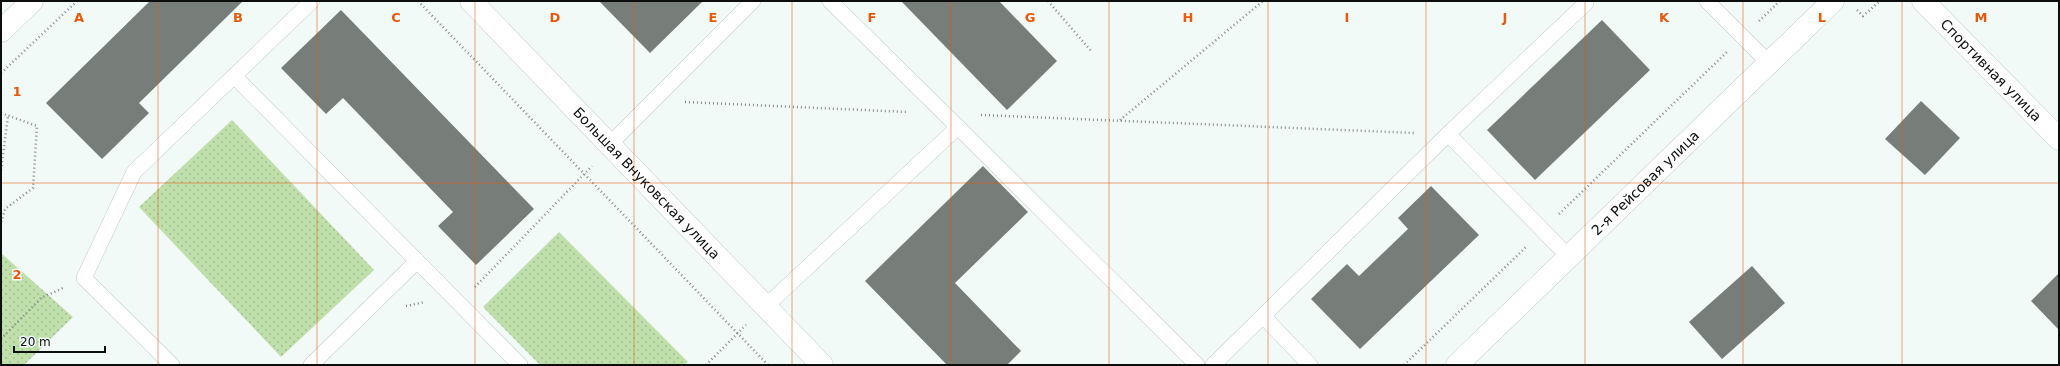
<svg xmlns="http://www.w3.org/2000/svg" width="2060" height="366" font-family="'DejaVu Sans',sans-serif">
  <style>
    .grass { fill: url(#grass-dots) }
    .building { fill: #777d79 }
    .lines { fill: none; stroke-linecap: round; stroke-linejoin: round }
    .service-casing { stroke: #c4ccca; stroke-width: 16 }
    .minor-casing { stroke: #c4ccca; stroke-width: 23 }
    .tertiary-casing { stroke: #c4ccca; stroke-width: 23 }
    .path { stroke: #838987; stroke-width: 2.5; stroke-dasharray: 1 3; stroke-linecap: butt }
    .service { stroke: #fff; stroke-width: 15 }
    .minor { stroke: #fff; stroke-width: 22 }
    .tertiary { stroke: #fff; stroke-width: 22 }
    .grid { fill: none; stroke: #e8590c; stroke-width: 1; stroke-opacity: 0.55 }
    .labels { text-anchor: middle; stroke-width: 3; stroke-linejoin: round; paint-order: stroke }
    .street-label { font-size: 14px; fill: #0b0e0d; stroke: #f2faf7 }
    .grid-label { font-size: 13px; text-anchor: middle; font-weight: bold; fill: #e8590c; stroke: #f2faf7; stroke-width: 3; stroke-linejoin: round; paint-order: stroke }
  </style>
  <defs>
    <pattern id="grass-dots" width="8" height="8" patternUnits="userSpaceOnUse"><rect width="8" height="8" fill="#bfdfab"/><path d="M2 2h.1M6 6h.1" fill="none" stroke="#a3be92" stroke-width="1.8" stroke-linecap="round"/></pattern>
  </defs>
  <rect width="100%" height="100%" fill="#f2faf7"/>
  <g class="grass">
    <path d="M232 120 374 270 281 357 139 207Z"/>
    <path d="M559 232 688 362 684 365H540L483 307Z"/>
    <path d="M1 253 73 317 24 365H1Z"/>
  </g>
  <g class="building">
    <path d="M150 1H243L139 103 149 113 102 159 46 103Z"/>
    <path d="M599 1H703L650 53Z"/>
    <path d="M901 1H999L1057 61 1007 110Z"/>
    <path d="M341 10 534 209 476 265 438 226 453 212 343 98 326 114 281 68Z"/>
    <path d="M1602 20 1650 70 1535 180 1487 130Z"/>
    <path d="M1921 101 1960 138 1925 175 1885 139Z"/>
    <path d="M983 166 1028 212 955 283 1021 351 1007 365H947L865 281Z"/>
    <path d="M1431 186 1479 235 1360 349 1311 299 1347 264 1359 276 1408 229 1398 218Z"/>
    <path d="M1752 266 1785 303 1722 359 1689 322Z"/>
    <path d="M2059 273V330L2031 301Z"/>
  </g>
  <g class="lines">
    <defs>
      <g id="service">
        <path d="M1707 1 1769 63"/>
        <path d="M234 76 520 365"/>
        <path d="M958 127 1197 365"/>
        <path d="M1448 134 1569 257"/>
        <path d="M609 145 753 1"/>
        <path d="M765 307 958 127 830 1"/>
        <path d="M1263 316 1310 365"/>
        <path d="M172 365 84 278 134 172 312 1"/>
        <path d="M311 365 417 261"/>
        <path d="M1213 365 1448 134 1586 3"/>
      </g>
      <g id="minor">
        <path id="s1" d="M471 1 822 365"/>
        <path id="s2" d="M1923 1 2059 139"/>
      </g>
      <g id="tertiary">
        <path d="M1 31 32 1"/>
        <path id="s3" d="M1457 365 1833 1"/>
      </g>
    </defs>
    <use href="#service" class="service-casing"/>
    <use href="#minor" class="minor-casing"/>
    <use href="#tertiary" class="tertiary-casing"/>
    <g class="path">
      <path d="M418 1 768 365"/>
      <path d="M1048 1 1092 52"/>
      <path d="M1857 10 1863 16 1880 1"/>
      <path d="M1759 21 1780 1"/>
      <path d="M1 73 77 1"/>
      <path d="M685 102 908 112"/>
      <path d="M1 113 37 126 33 188 5 209 1 223"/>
      <path d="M981 115 1415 133"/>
      <path d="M1120 120 1263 1"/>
      <path d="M1 170 8 116"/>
      <path d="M1559 214 1727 52"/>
      <path d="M475 287 592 166"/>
      <path d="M406 306 425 302"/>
      <path d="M1 339 41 298 63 288"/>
      <path d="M706 365 746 325"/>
      <path d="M1404 365 1526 247"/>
    </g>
    <use href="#service" class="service"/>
    <use href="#minor" class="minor"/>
    <use href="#tertiary" class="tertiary"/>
  </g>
  <path class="grid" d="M158 1V365M317 1V365M475 1V365M634 1V365M792 1V365M951 1V365M1109 1V365M1268 1V365M1426 1V365M1585 1V365M1743 1V365M1902 1V365M1 183H2059"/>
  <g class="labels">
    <g class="street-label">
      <text dy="5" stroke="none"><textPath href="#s2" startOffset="97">Спортивная улица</textPath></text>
      <text dy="5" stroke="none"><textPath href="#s1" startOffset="253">Большая Внуковская улица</textPath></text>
      <text dy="5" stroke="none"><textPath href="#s3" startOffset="262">2-я Рейсовая улица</textPath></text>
    </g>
  </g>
  <g class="grid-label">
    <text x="79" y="22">A</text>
    <text x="238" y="22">B</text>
    <text x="396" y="22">C</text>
    <text x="555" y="22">D</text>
    <text x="713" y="22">E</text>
    <text x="872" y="22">F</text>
    <text x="1030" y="22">G</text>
    <text x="1188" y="22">H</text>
    <text x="1347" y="22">I</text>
    <text x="1505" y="22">J</text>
    <text x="1664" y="22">K</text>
    <text x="1822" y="22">L</text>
    <text x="1981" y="22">M</text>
    <text x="17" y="96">1</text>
    <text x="17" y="279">2</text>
  </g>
  <rect width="2060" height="366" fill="none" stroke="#0b0e0d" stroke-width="4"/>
  <path d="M14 346v6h91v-6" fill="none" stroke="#0b0e0d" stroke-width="2"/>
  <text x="20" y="346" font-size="12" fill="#0b0e0d" stroke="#f2faf7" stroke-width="3" paint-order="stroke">20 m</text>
</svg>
